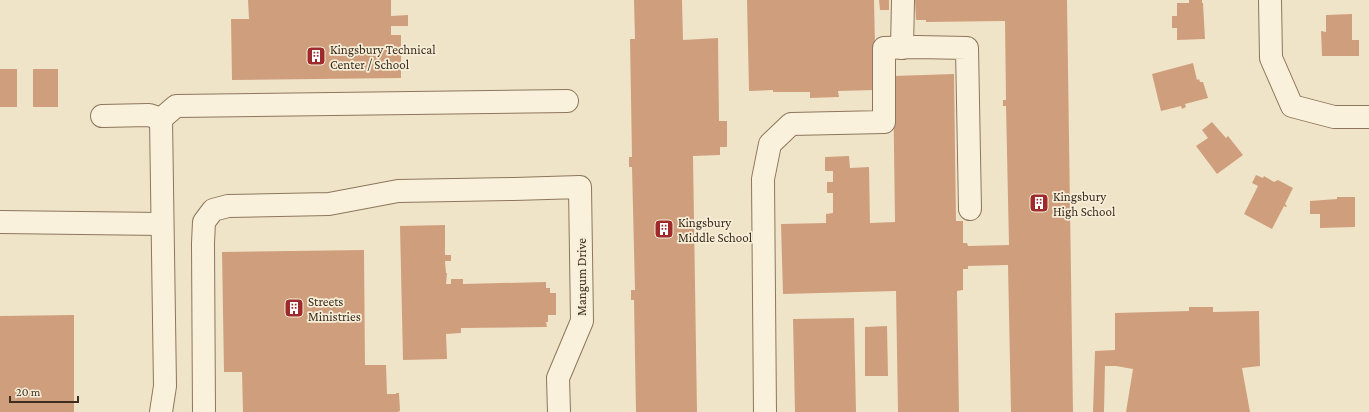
<svg xmlns="http://www.w3.org/2000/svg" width="1369" height="412" font-family="'Crimson Pro',serif">
  <style>
    .building { fill: #cf9f7d }
    .lines { fill: none; stroke-linecap: round; stroke-linejoin: round }
    .minor-casing { stroke: #8d765c; stroke-width: 24 }
    .minor { stroke: #faf1dc; stroke-width: 22 }
    .labels { text-anchor: middle; stroke-width: 3.5; stroke-linejoin: round; paint-order: stroke }
    .poi-label { font-size: 13px; fill: #3d2e20; stroke: #f7eed8; text-anchor: start }
    .street-label { font-size: 13px; fill: #3d2e20; stroke: #f7eed8 }
  </style>
  <rect width="100%" height="100%" fill="#f0e4c8"/>
  <g class="building">
    <path d="M248 0H391V16L408 15V26H391V35H401V78L232 80 231 19H249Z"/>
    <path d="M634 0H682L683 40 718 38 719 121H727V147H720V155L693 156 697 412H636L634 300H631V290H635L632 167H629V157H632L630 39H635Z"/>
    <path d="M747 0H874L876 90 838 91 839 97 810 98V92H773V90L749 91Z"/>
    <path d="M879 0H889V10H880Z"/>
    <path d="M915 0H1067L1073 412H1011L1008 265 968 266V269H963V290L957 291 959 412H898L896 291 783 294 781 224 826 223V214L833 213V193H827V182H833V171H825V157L849 156 850 168 869 167 870 223 895 222 893 76 954 74 956 221H963V243H967L968 246 1009 245 1006 106H1003V100H1006L1005 21 926 22V20H916Z"/>
    <path d="M1189 0H1202V3H1203L1205 39 1177 40V28H1172V16H1177V3H1189Z"/>
    <path d="M1352 14V40H1359V56H1322L1321 31 1326 32V15Z"/>
    <path d="M1193 63 1197 80 1199 79 1200 82H1203L1208 98 1185 104 1186 107 1182 109 1181 106 1161 111 1152 74Z"/>
    <rect x="0" y="69" width="17" height="38"/>
    <rect x="33" y="69" width="25" height="38"/>
    <path d="M1212 122 1226 138 1228 136 1243 155 1217 174 1196 146 1208 138 1202 130Z"/>
    <path d="M1256 175 1263 178 1264 176 1274 182 1278 180 1293 188 1285 204 1287 206 1286 207 1284 206 1272 229 1244 214 1258 186 1252 183Z"/>
    <path d="M1337 197H1355V227L1320 228V214H1310V201L1337 199Z"/>
    <path d="M445 225V255H451V261H445L446 273H447L446 284H451V279H463V284L546 282V288H550V293H556V315H548V322H546L547 327 461 328V333L446 334 447 359 403 360 400 226Z"/>
    <path d="M364 250 365 365H386L387 394H396V393H399L400 411 397 412H243L242 372H224L222 252Z"/>
    <path d="M1189 307H1213V312L1259 311 1260 366 1242 368 1250 412H1126L1133 369 1116 366H1105L1104 412H1093L1095 351 1115 350V313L1189 311Z"/>
    <path d="M74 315V412H0V316Z"/>
    <path d="M854 318 856 412H795L793 319Z"/>
    <path d="M887 326 888 376H865V327Z"/>
  </g>
  <g class="lines">
    <defs>
      <g id="minor">
        <path d="M1270 0 1271 58 1292 106 1334 117H1369"/>
        <path d="M902 48 903 0"/>
        <path d="M102 116 149 115 161 119"/>
        <path d="M0 222 162 224"/>
        <path d="M161 412 165 386 161 119 176 106 567 101"/>
        <path d="M204 412 203 243 204 222 213 210 228 206 329 204 398 191 514 189 580 187 582 321 558 378 559 412"/>
        <path d="M765 412 763 179 770 144 791 124 884 122V48L917 47 967 48 970 209"/>
      </g>
    </defs>
    <use href="#minor" class="minor-casing"/>
    <use href="#minor" class="minor"/>
  </g>
  <defs>
    <symbol id="building-square" viewBox="-11 -11 22 22"><rect x="-9" y="-9" width="18" height="18" rx="4" fill="#9e2a2b" stroke="#f7eed8"/><path d="M-4-6H4V6H1V3H-1V6H-4ZM-2.5-4.3h1.7v1.8h-1.7ZM.8-4.3h1.7v1.8H.8ZM-2.5-1h1.7V.8h-1.7ZM.8-1h1.7V.8H.8Z" fill="#fff"/></symbol>
  </defs>
  <g fill-rule="evenodd">
    <use href="#building-square" x="305" y="45" width="22" height="22"/>
    <use href="#building-square" x="1028" y="192" width="22" height="22"/>
    <use href="#building-square" x="653" y="218" width="22" height="22"/>
    <use href="#building-square" x="283" y="297" width="22" height="22"/>
  </g>
  <g class="labels">
    <g class="poi-label">
      <text x="330" y="54">Kingsbury Technical<tspan x="330" dy="15">Center / School</tspan></text>
      <text x="1053" y="201">Kingsbury<tspan x="1053" dy="15">High School</tspan></text>
      <text x="678" y="227">Kingsbury<tspan x="678" dy="15">Middle School</tspan></text>
      <text x="308" y="306">Streets<tspan x="308" dy="15">Ministries</tspan></text>
    </g>
    <g class="street-label">
      <text transform="translate(581 277) rotate(-90)" y="5">Mangum Drive</text>
    </g>
  </g>
  <path d="M10 396v6h68v-6" fill="none" stroke="#3d2e20" stroke-width="2"/>
  <text x="16" y="396" font-size="12" fill="#3d2e20" stroke="#f7eed8" stroke-width="3" paint-order="stroke">20 m</text>
</svg>
